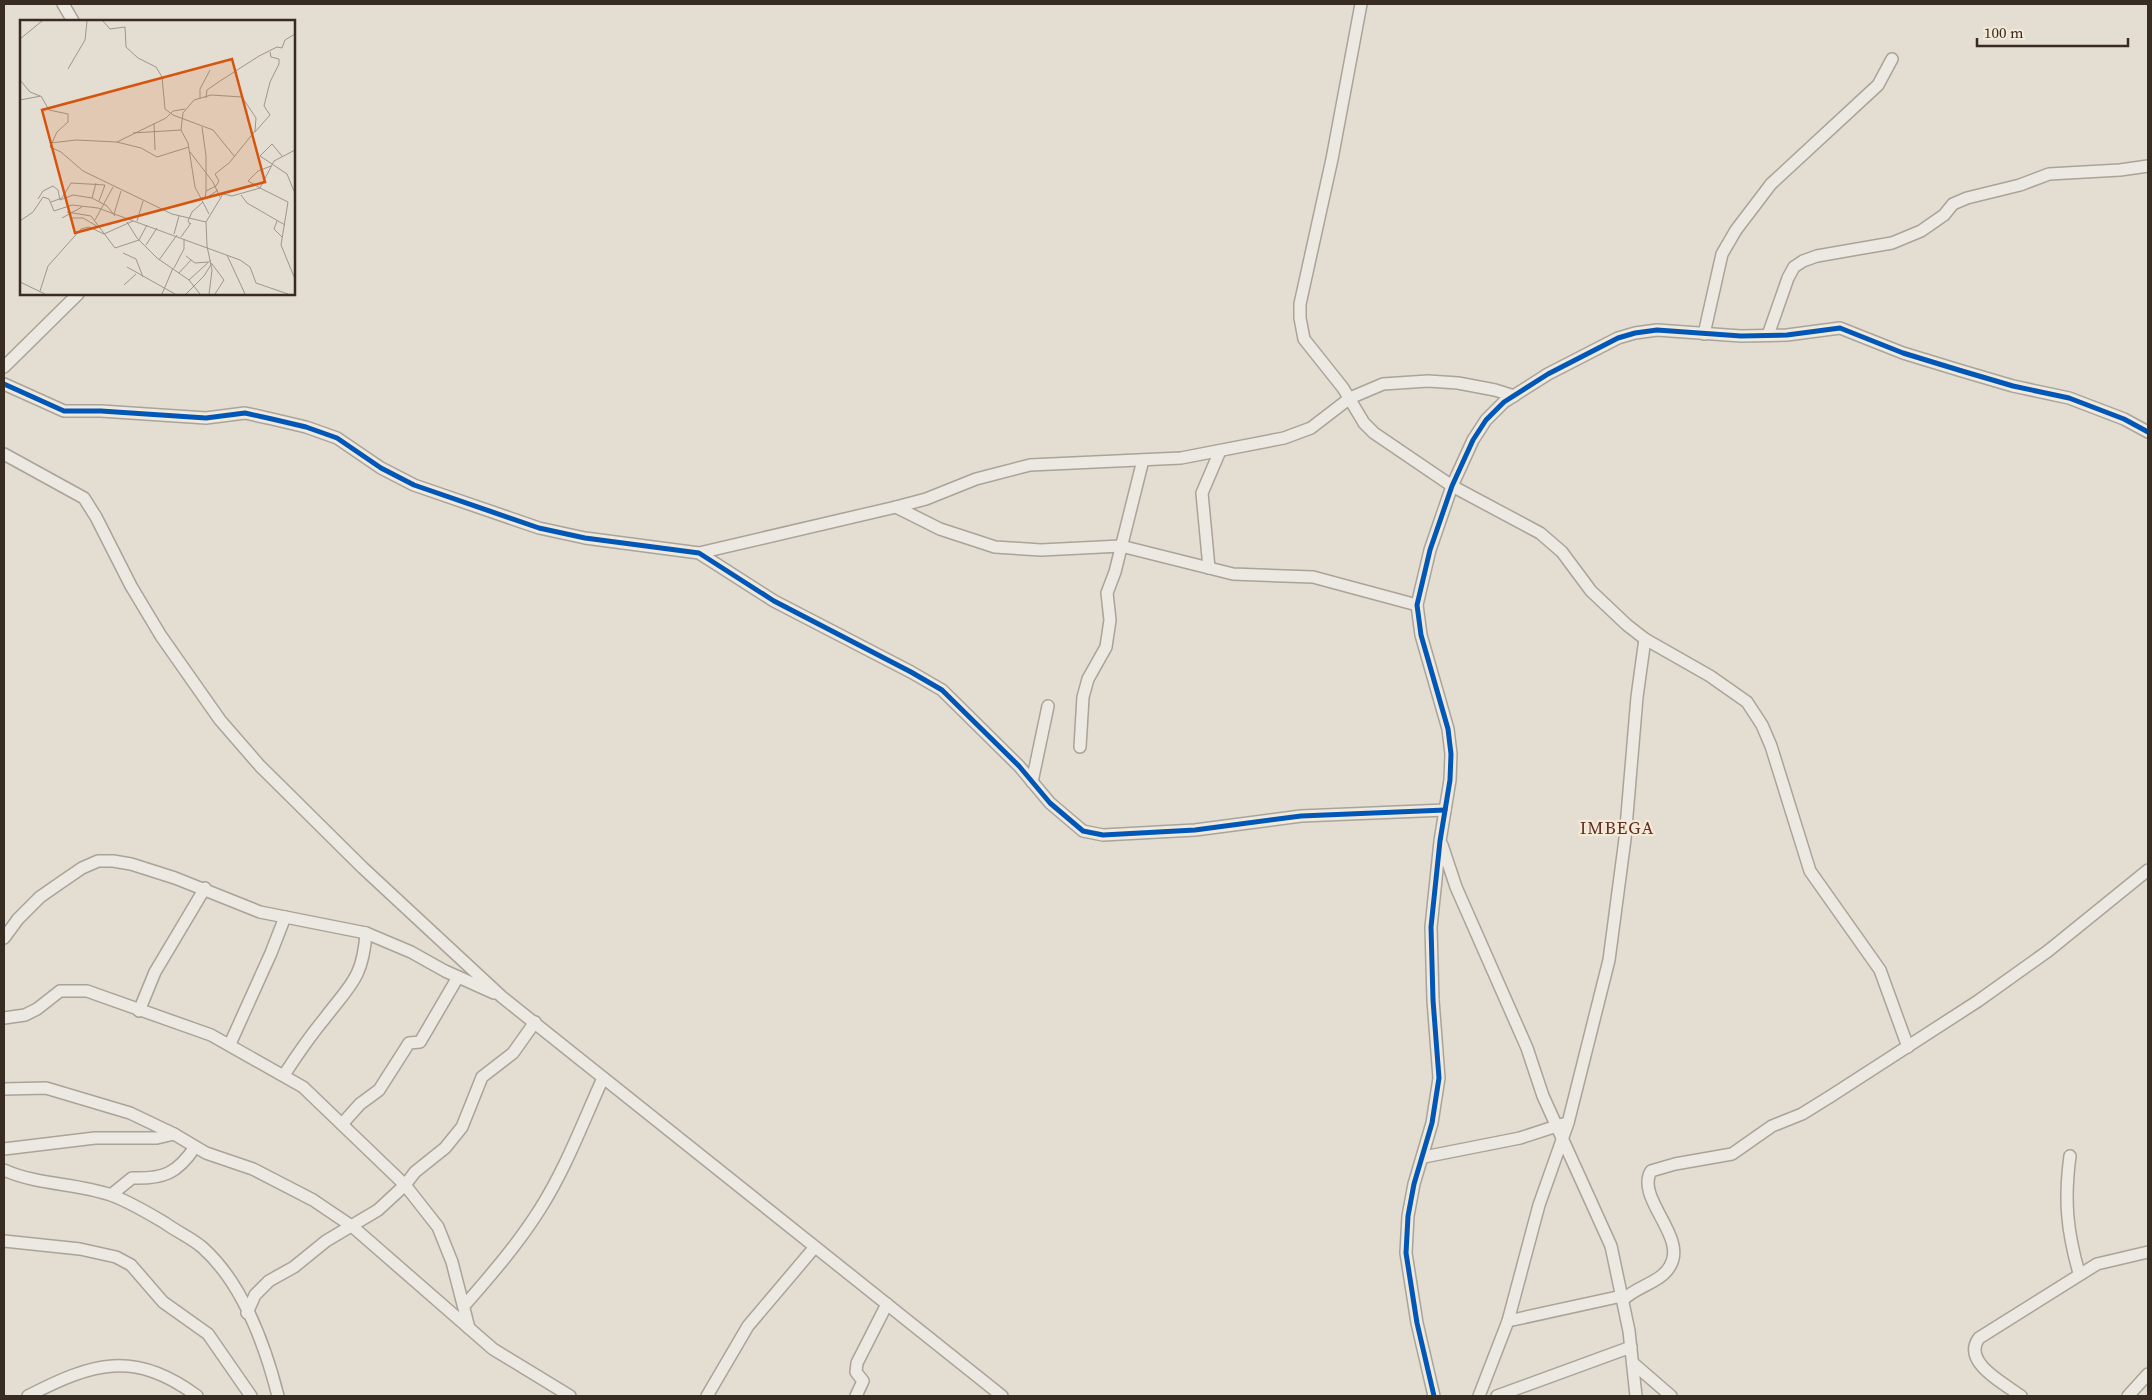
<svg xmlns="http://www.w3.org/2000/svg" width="2152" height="1400" font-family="'Source Serif 4',serif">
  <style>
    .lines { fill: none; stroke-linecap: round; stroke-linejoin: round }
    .street-casing { stroke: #aaa399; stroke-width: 14 }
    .street { stroke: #ece9e2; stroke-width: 11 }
    .cycleway-casing { stroke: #f4ead8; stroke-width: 8 }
    .cycleway { stroke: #0057b8; stroke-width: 5 }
    .labels { text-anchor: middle; stroke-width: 4.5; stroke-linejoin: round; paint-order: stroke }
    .quarter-label { font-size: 18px; letter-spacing: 1px; fill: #622e24; stroke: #f4ead8 }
    .inset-road { fill: none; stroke: #9f968b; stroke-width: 1 }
    .view { fill: #d6540e; fill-opacity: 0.15; stroke: #d6540e; stroke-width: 2.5 }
    .inset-edge { fill: none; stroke: #382b21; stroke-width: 2.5 }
  </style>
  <rect width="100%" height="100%" fill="#e4ddd1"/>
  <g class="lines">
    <defs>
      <g id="street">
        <path d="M63 4 73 21"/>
        <path d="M1361 4 1332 159 1300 304V318L1304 339 1343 388 1364 423 1374 433 1452 486 1540 533 1562 552 1591 591 1627 625 1645 639 1710 676 1747 702 1762 725 1771 746 1810 871 1880 970 1908 1047"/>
        <path d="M1704 334 1722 254 1736 230 1771 184 1878 85 1892 59"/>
        <path d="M1768 335 1788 278 1794 267 1803 261 1817 256 1892 243 1921 231 1944 215 1953 204 1967 198 2020 185 2049 174 2120 170 2148 166"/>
        <path d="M4 367 78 294"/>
        <path d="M4 384 64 411H101L206 418 245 413 272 419 306 427 337 438 381 468 414 485 539 528 585 538 699 553 774 601 911 672 942 690 1019 766 1050 803 1083 831 1103 835 1195 830 1301 816 1445 810"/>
        <path d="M4 454 84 498 96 517 131 586 161 636 220 720 260 766 363 868 502 997 1002 1396"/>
        <path d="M896 507 940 529 995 547 1041 550 1121 546 1233 574 1313 577 1417 605"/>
        <path d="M699 553 896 507 926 499 976 479 1030 465 1181 458 1284 438 1311 428 1350 398 1383 384 1428 381 1458 383 1495 390 1514 396"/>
        <path d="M1209 568 1202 493 1220 451"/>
        <path d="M1080 747 1083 697 1088 679 1106 647 1110 620 1107 593 1115 572 1143 460"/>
        <path d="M1032 782 1048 706"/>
        <path d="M1442 845 1456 887 1527 1048 1543 1096 1611 1246 1629 1331 1636 1396"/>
        <path d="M4 938 18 919 40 897 63 881 82 868 98 861H113L131 864 175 878 260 912 366 933 411 952 445 971 494 993"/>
        <path d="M139 1011 155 972 205 888"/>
        <path d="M4 1018 25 1015 37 1009 60 991H87L211 1035 303 1087 405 1185 438 1227 452 1262 469 1328"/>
        <path d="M230 1044 271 953 285 917"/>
        <path d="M284 1075C297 1055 310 1036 325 1018 350 985 363 978 366 933"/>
        <path d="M4 1089 46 1088 130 1113 174 1134 206 1153 253 1169 313 1200 353 1227 493 1349 570 1396"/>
        <path d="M342 1124 360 1104 379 1090 409 1043 420 1042 458 977"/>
        <path d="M4 1149 95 1138H157L174 1134"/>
        <path d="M2070 1156C2064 1200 2067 1231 2079 1273"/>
        <path d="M1424 1157 1520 1138 1563 1124"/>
        <path d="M4 1170C37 1185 76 1183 111 1195 130 1202 148 1213 165 1223 177 1232 192 1238 203 1248 243 1284 265 1345 278 1396"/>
        <path d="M111 1195 132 1178C163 1179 177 1174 195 1147"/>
        <path d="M4 1241 80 1249 116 1257 131 1265 163 1302 208 1334 251 1396"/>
        <path d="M1623 1300C1636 1286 1661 1283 1670 1266 1688 1237 1635 1198 1651 1171L1675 1164 1732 1154 1772 1126 1802 1114 1831 1096 1978 1001 2048 951 2148 870"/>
        <path d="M464 1306C491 1275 518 1244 540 1209 566 1168 583 1122 603 1078"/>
        <path d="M247 1313 255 1295 269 1281 294 1267 326 1241 378 1210 405 1185 415 1172 445 1148 462 1127 482 1077 513 1053 535 1022"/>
        <path d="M1508 1321 1539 1205 1568 1123 1609 960 1625 839 1637 697 1645 639"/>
        <path d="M1634 1364 1671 1396"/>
        <path d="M28 1396C92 1363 134 1349 197 1396"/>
        <path d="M707 1396 748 1326 814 1248"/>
        <path d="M856 1396 863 1381 856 1372 857 1363 887 1304"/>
        <path d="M1434 1396 1417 1323 1406 1253 1408 1216 1414 1184 1432 1123 1439 1078 1433 1000 1431 927 1440 841 1450 780 1451 754 1448 729 1421 635 1417 605 1430 550 1452 486 1473 440 1486 420 1504 402 1548 374 1618 338 1635 333 1657 330 1741 336 1787 335 1840 328 1903 353 1962 371 2013 386 2069 398 2124 419 2148 432"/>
        <path d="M1479 1396 1508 1321 1622 1296"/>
        <path d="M1497 1396 1631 1347"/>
        <path d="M2021 1396C2005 1384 1961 1362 1979 1338L2097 1264 2148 1252"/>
        <path d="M2128 1396 2148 1374"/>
      </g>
    </defs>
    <use href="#street" class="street-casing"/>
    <use href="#street" class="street"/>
    <defs>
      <g id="cycleway">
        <path d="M4 384 64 411H101L206 418 245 413 272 419 306 427 337 438 381 468 414 485 539 528 585 538 699 553 774 601 911 672 942 690 1019 766 1050 803 1083 831 1103 835 1195 830 1301 816 1445 810"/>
        <path d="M1434 1396 1417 1323 1406 1253 1408 1216 1414 1184 1432 1123 1439 1078 1433 1000 1431 927 1440 841 1450 780 1451 754 1448 729 1421 635 1417 605 1430 550 1452 486 1473 440 1486 420 1504 402 1548 374 1618 338 1635 333 1657 330 1741 336 1787 335 1840 328 1903 353 1962 371 2013 386 2069 398 2124 419 2148 432"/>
      </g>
    </defs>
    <use href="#cycleway" class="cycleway-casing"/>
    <use href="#cycleway" class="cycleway"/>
  </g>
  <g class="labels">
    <g class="quarter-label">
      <text x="1617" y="834">IMBEGA</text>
    </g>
  </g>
  <g transform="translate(20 20)">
    <rect width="275" height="275" fill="#e4ddd1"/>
    <path class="inset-road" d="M83 1 90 9 105 7 106 27 118 38 136 47 142 57 145 89 153 95 193 110 215 137M0 19 22 1M48 49 65 20 67 1M0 60 10 72 20 76M186 78 187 70 200 61 239 36 257 27 262 28 265 20 275 14M180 79V69L190 50M0 80 21 76 29 90 48 94V102L37 112 30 127 41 132 63 151 152 194 186 202M134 103 135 130M182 107 186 136V171M235 112 250 95 244 86 250 62 259 44V39L251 37 250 32M113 113 161 110M97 122 146 98 153 91 165 89M30 123 56 120 97 122 121 128 137 137 169 127M170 132 193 162 200 177M262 136 252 124 240 136 267 154 274 171M240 168 254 141 275 130M240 168 228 161 238 151 251 146M221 175 227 183 265 205M72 178 76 163M18 179 23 171 33 166 38 170 40 180 53 175 72 178 87 186 95 196M185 179 186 171 196 166M185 179 198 170M79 181 85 165M31 182 42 178 51 163 85 165M47 192 71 196 95 228 119 220 127 205M94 194 101 171M189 194 175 167 168 123 161 110 163 93 174 80 191 75 222 77 236 98 235 111 209 143 195 154 199 161 196 166M42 198 62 187M50 198H63L80 208M75 200 93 167M0 201 13 192 23 177 29 179 34 191 52 185 78 188 220 240 230 247 236 263 268 274M117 201 123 181M257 201 254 209 262 217M107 202 117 218 137 238 169 260 180 274M170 204 168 201 172 192 183 182M154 214 159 196M161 217 171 203M126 225 137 208M103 233 116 239 123 257M207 235 225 274M166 236 175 243 188 242M139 240 157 215M192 244 204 260 195 274M107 247 155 274M154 248 164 229V219M159 253 171 240M169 260 191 240M0 262 25 274M104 265 116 254M20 271 28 246 61 209 69 207 84 214 113 201M142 274 153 248M166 274 184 256 192 243M189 274 192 250 187 226 186 202 203 174 212 176 240 168 268 182 261 225 275 259"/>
    <path class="view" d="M212 39 245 162 55 213 22 90Z"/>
    <rect width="275" height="275" class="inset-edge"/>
  </g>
  <rect width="2152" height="1400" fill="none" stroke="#382b21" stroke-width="10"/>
  <path d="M1977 38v8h151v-8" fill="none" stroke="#382b21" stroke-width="2.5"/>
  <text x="1984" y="38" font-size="15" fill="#382b21" stroke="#f4ead8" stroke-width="4" paint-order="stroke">100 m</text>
</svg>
